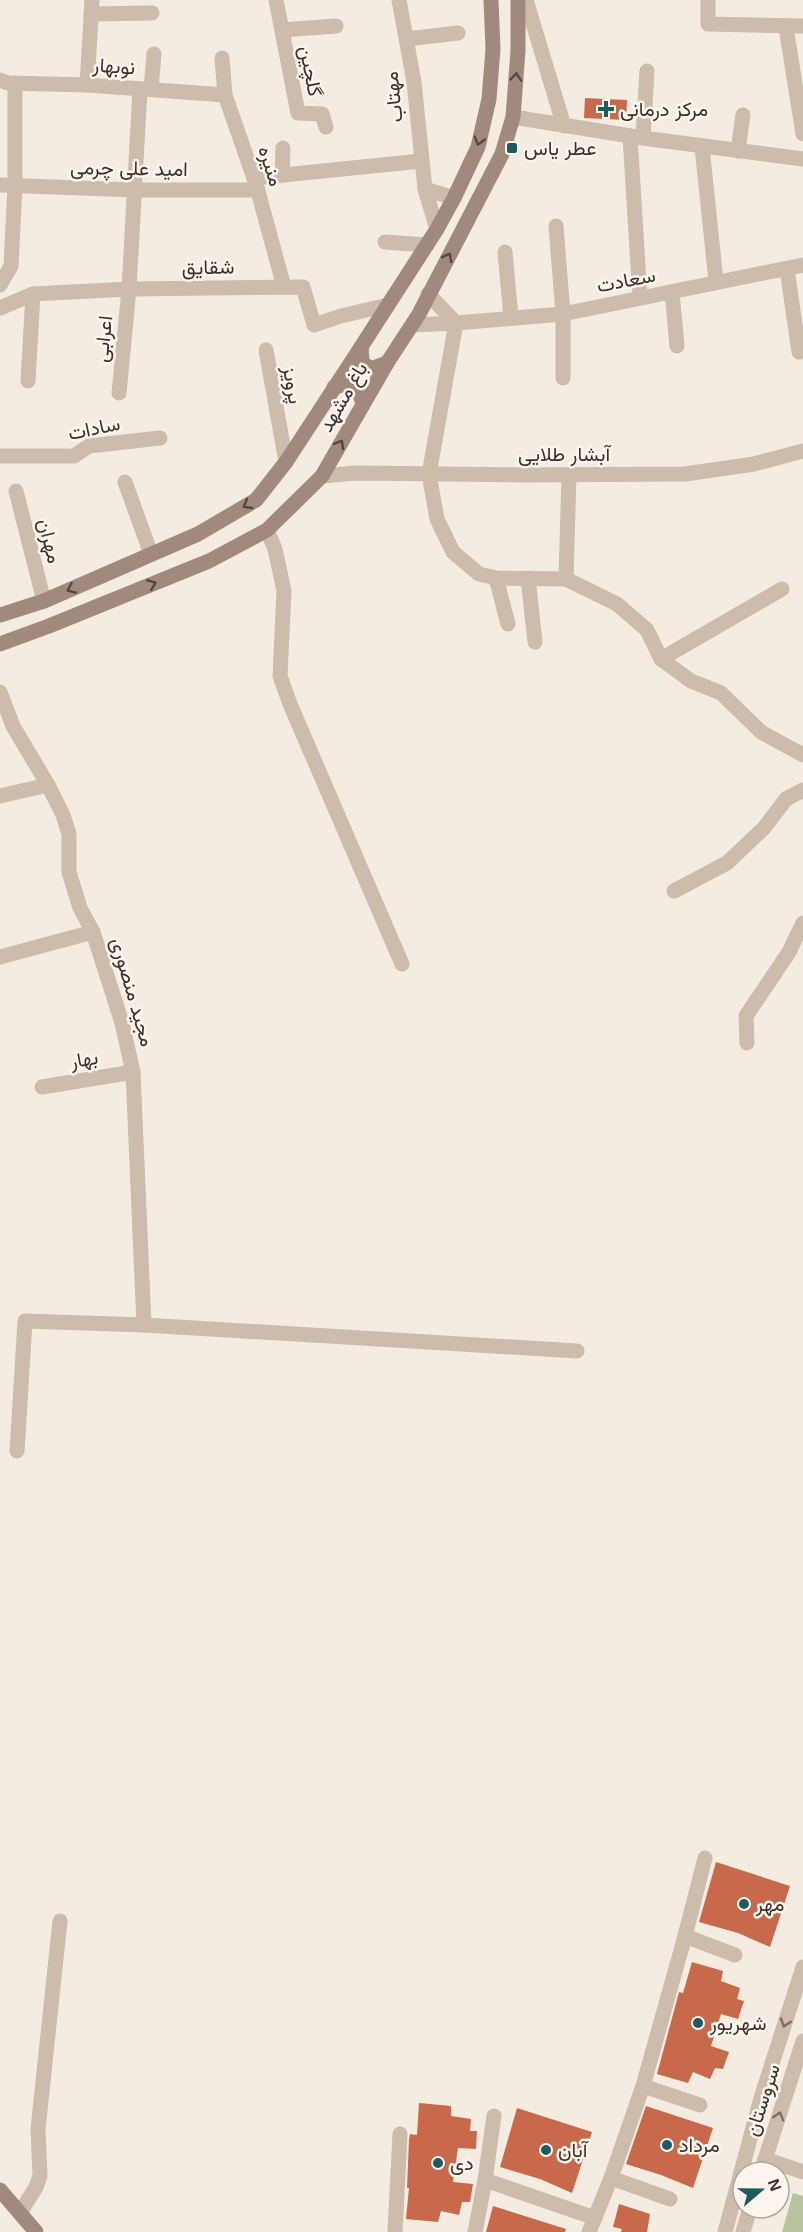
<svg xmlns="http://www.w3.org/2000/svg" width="803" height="2232" font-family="Helvetica,Vazirmatn,sans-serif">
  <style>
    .green { fill: #b8c4a0 }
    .building { fill: #c8694b }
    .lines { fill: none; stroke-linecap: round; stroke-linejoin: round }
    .minor { stroke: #cdbbac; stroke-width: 15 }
    .tertiary { stroke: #cdbbac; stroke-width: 15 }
    .secondary { stroke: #a18a7d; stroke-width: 15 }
    .oneway { stroke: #544640 }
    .oneway2 { stroke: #7d6f65 }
    .poi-dot { fill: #1f5a5e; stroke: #fbf5ee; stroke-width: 2 }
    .labels { text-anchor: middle; stroke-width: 5; stroke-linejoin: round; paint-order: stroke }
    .street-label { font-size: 20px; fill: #3b302b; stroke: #fbf5ee }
    .poi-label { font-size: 20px; fill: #3b302b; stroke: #fbf5ee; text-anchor: start }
  </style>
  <rect width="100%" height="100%" fill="#f4ebe1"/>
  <path class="green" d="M793 2193 803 2196V2232H782Z"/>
  <g class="building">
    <path d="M585 98 627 100 626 120 584 118Z"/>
    <path d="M716 1862 790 1886 770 1947 738 1933 699 1922Z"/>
    <path d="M692 1962 723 1971 721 1981 740 1988 737 1999 744 2001 738 2019 721 2014 711 2046 729 2052 723 2069 715 2068 710 2079 693 2072 688 2083 657 2074 679 1992 683 1993Z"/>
    <path d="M419 2103 451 2106V2116L471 2119 470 2131H477L476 2149 458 2148 453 2182 473 2184 470 2202H462L459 2215 441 2211 438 2222 406 2219 409 2188H407L409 2140 410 2134 417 2135Z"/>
    <path d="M646 2106 713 2128 693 2188 661 2175 626 2164Z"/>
    <path d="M517 2108 592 2132 572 2193 540 2179 500 2167Z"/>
    <path d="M619 2204 650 2214 647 2232H621L622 2229 613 2227Z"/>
    <path d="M493 2206 566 2229 565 2232H486Z"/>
  </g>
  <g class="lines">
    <g class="minor">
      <path d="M276 0 298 113 322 114 326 127"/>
      <path d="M399 0 414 82 425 189 437 229"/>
      <path d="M526 0 564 126"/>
      <path d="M708 0V24L803 26"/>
      <path d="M91 14 152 13"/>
      <path d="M786 27 803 134"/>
      <path d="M282 30 336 26"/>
      <path d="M407 39 458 33"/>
      <path d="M222 58 225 95 256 184 284 287"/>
      <path d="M0 80 8 83 87 85 225 95"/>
      <path d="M87 85 92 0"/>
      <path d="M151 89 154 54"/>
      <path d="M513 117 643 138 803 159"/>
      <path d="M630 136 640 298"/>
      <path d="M643 138 647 71"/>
      <path d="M702 147 716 281"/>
      <path d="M738 151 743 115"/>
      <path d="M282 175 283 148"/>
      <path d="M254 178 421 161"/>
      <path d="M0 185 135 190H258"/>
      <path d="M425 189 454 198"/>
      <path d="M556 226 563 314V378"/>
      <path d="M385 242 427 245"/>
      <path d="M505 252 511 317"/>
      <path d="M787 269 799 352"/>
      <path d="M0 285 11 266 15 186V83"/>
      <path d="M672 292 677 346"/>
      <path d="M428 294 456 323"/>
      <path d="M0 308 33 294 129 289 303 287 314 325 341 316 388 305"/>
      <path d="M456 323 429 474 437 519 453 552 479 574 496 578 566 579 617 604 647 630 661 659 691 681 721 693 761 732 803 755"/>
      <path d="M412 325 456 323 563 314 803 265"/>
      <path d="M266 350 286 462"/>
      <path d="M28 381 33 294"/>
      <path d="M119 393 129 289 140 89"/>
      <path d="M0 456H74L89 446 160 438"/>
      <path d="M322 476 356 473 521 475 685 474 754 464 803 451"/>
      <path d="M125 482 151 554"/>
      <path d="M16 491 44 601"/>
      <path d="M267 530 275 549 284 591 280 676 290 704 402 964"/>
      <path d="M496 578 508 624"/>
      <path d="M528 578 535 642"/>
      <path d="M566 579 569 475"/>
      <path d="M661 659 782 589"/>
      <path d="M0 692 13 726 48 785 63 815 69 834V872L80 908 93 932 122 1023 133 1072 144 1325"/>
      <path d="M0 796 48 785"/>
      <path d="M674 891 727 863 764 828 786 799 803 790"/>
      <path d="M0 957 93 932"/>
      <path d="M747 1043 746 1016 789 952 803 923"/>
      <path d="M42 1087 133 1072"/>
      <path d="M17 1451 25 1321 144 1325 577 1351"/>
      <path d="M685 1936 735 1955"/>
      <path d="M643 2086 700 2105"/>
      <path d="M494 2116 485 2180 595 2218"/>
      <path d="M765 2159 803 2172"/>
      <path d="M611 2178 670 2199"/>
      <path d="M20 2213 36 2187 40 2176 38 2129 60 1921"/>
      <path d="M395 2232 400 2134"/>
      <path d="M475 2232 485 2180"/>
      <path d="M589 2232 611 2178 643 2086 685 1936 705 1858"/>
    </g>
    <g class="tertiary">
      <path d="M761 2172 803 2041"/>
      <path d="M725 2232 761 2098 803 1967"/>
      <path d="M743 2232 750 2208"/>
    </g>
    <g class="secondary">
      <path d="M361 347 362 361 367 367 373 368 387 363"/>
      <path d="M334 387 348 384 359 391 363 404"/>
      <path d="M0 615 44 601 198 534 256 500 286 462 361 347 437 229 454 198 478 147 489 99 493 49 491 0"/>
      <path d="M0 644 49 626 209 561 267 530 322 476 387 363 419 314 502 154 513 117 518 51V0"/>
      <path d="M0 2190 36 2232"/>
    </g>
  </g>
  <defs><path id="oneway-chevron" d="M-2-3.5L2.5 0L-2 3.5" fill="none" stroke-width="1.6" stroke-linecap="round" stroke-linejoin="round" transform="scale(1.5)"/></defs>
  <g class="oneway">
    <use href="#oneway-chevron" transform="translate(516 77) rotate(-85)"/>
    <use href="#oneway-chevron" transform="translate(479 141) rotate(106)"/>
    <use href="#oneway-chevron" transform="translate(448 257) rotate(-62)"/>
    <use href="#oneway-chevron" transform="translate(340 444) rotate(-60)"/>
    <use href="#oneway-chevron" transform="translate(247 505) rotate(150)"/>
    <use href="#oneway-chevron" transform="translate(152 584) rotate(-22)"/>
    <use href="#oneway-chevron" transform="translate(71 589) rotate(157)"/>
  </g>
  <g class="oneway2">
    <use href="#oneway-chevron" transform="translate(785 2023) rotate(108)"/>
    <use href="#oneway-chevron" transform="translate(779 2116) rotate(-73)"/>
  </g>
  <g class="poi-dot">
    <path d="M603 100h6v6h6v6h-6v6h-6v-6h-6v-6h6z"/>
    <rect x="506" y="142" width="12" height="12" rx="3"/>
    <circle cx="744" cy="1904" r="6"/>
    <circle cx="698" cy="2023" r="6"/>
    <circle cx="667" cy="2145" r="6"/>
    <circle cx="546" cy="2150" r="6"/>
    <circle cx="438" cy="2163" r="6"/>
  </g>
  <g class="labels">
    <g class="street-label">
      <text transform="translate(114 66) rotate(4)" y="7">نوبهار</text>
      <text transform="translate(311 71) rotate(79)" y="7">گلچین</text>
      <text transform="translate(393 97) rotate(-96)" y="7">مهتاب</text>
      <text transform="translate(271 166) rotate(72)" y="7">منیره</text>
      <text transform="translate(129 168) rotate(1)" y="7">امید علی چرمی</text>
      <text transform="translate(208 267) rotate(-1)" y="7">شقایق</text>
      <text transform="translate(626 280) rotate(-11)" y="7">سعادت</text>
      <text transform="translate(103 339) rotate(-84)" y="7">اعرابی</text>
      <text transform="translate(293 385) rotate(80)" y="7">پرویز</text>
      <text transform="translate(343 397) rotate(-60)" y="7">باغ مشهد</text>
      <text transform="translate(94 428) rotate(-12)" y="7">سادات</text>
      <text x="564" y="461">آبشار طلایی</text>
      <text transform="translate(50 541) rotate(76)" y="7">مهران</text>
      <text transform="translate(133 992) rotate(74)" y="7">مجید منصوری</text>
      <text transform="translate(84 1059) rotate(-10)" y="7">بهار</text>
      <text transform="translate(762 2100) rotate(-72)" y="7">سروستان</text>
    </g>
    <g class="poi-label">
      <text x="620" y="116">مرکز درمانی</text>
      <text x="524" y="155">عطر یاس</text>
      <text x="756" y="1911">مهر</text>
      <text x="710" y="2030">شهریور</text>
      <text x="679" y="2152">مرداد</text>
      <text x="558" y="2157">آبان</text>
      <text x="450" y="2170">دی</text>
    </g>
  </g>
  <g transform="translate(761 2190) rotate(70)"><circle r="28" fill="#fbf5ee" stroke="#aea6a0" stroke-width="1.5"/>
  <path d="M0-4.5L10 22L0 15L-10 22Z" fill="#1f5a5e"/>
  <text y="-9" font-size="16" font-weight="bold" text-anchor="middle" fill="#3b302b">N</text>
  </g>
</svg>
